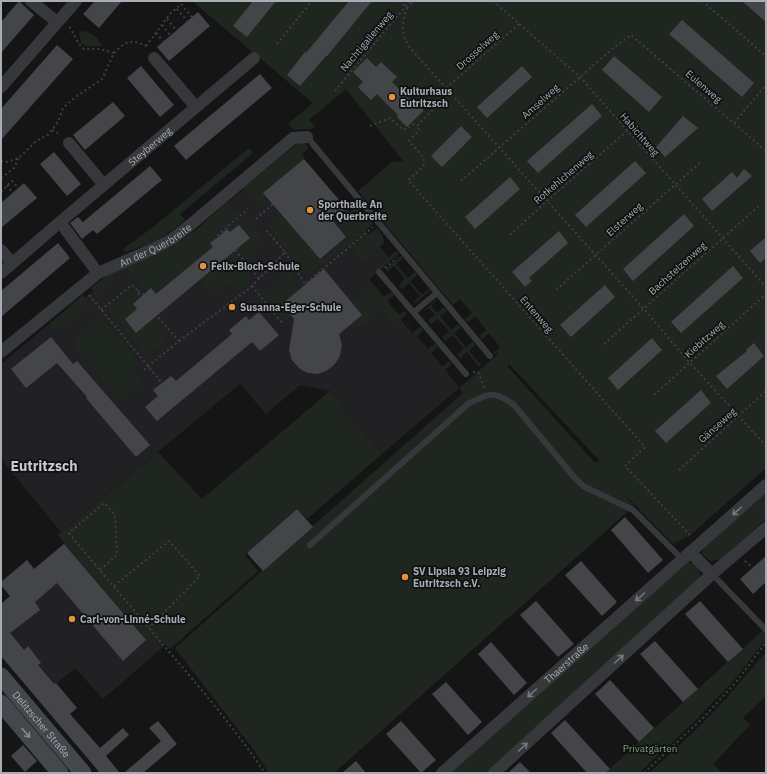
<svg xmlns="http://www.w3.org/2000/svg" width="767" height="774" font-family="'IBM Plex Sans',sans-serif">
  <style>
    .built { fill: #212123 }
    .green { fill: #1f261f; fill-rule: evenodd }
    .building { fill: #444549 }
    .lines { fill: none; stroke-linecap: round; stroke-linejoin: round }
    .path { stroke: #3c3f42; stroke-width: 2; stroke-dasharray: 2 3; stroke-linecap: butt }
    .lane { stroke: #36383b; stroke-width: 6 }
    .street { stroke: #36383b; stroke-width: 12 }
    .secondary { stroke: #44474b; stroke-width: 17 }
    .tram { stroke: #4b4e52; stroke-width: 1 }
    .oneway { stroke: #75797e }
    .oneway2 { stroke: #858a90 }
    .poi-dot { fill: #e29241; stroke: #101011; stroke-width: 1.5 }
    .labels { text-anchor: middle; stroke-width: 3.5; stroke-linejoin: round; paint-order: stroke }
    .street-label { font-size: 10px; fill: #a8aeb5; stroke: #101011 }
    .poi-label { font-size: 10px; font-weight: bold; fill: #a8aeb5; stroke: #101011; text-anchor: start }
    .park-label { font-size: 10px; fill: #839f80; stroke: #101011 }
    .district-label { font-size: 14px; font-weight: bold; fill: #c8ccd2; stroke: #101011 }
  </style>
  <rect width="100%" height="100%" fill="#151516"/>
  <g class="built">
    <path d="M294 145 304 159 389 258 365 278 459 388 382 454 330 391 300 385 266 414 240 384 61 532 1 459V364L48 325 53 326 118 270 174 245 196 230Z"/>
    <path d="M72 537 165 645 103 699 75 668 38 699 1 656V604L10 596 1 585V582L27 560 34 569Z"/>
  </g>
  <g class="green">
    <path d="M192 1H766V468L689 536 673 544 630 500 625 496 634 506 334 773H269L254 750 175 648 463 393 459 388 496 356 498 352 494 354V353L500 347 489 333 482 339 479 336 486 330 475 316 468 322 465 319 472 313 460 299 453 305 358 191 392 162H404L346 89 309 120 315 127C308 131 301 128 294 130L288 124 313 103ZM509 364 599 460V461L595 463 507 366Z"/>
    <path d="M82 31C92 32 98 37 102 46H87L81 43 79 33Z"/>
    <path d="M299 142 305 143 309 148 303 153 304 159 264 193 267 197 257 205 243 188Z"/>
    <path d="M249 148 253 153 180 214 185 220C167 236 148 246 125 252L123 249 153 227Z"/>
    <path d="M227 202 237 215 216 233 218 237 210 243 213 247 156 294 147 292 128 268C119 272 105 287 96 294L91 288 111 272 174 245 186 237 196 230Z"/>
    <path d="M358 206 373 224 351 242 332 220 346 208 350 213 351 211Z"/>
    <path d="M245 216 267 243 247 260 237 249 228 230Z"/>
    <path d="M283 216 321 261 345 240 349 244 309 276 269 227Z"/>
    <path d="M377 228 383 236 384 243 363 261 352 248Z"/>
    <path d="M396 251 399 254 369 279 384 297 391 292 394 295 387 301 399 315 405 311 407 314 394 325 381 309C372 317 360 332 348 326L362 315 353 303 373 287 365 278Z"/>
    <path d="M232 252 239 260 240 266 251 280 238 291 230 281 216 293 212 288 208 290 200 280Z"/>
    <path d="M401 256 403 258 396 264 408 278 415 272 417 275 410 281 422 295 429 289 430 291 415 303 413 302 420 296 409 283 402 289 399 285 405 279 394 266 387 272 385 269Z"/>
    <path d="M289 272 299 290 282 304 292 316 284 322 263 297 271 290 270 288Z"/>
    <path d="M131 291 138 299 133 304 137 309 125 320 137 333 154 318 163 329 160 331 167 339 147 356 108 309Z"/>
    <path d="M83 295 88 301 85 304 93 313 91 314 85 307 59 331 49 324Z"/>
    <path d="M436 300H437L431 306 437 313 444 307 447 311 440 316 451 330 458 324 461 328 454 333 466 347 473 341 475 345 469 351 481 365 479 367 467 352 460 358 457 355 464 349 453 335 445 341 442 337 449 331 438 319 431 324 428 320 435 315 429 308 422 312Z"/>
    <path d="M100 316 139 363 132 369 144 384 121 400 72 344 88 327Z"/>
    <path d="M413 319 407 326 413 333 420 327 423 330 417 336 428 349 435 344 438 347 431 353 442 367 449 361 452 364 445 370 457 385 456 386 406 325Z"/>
    <path d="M330 391 382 454 307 519 297 509 247 553V552L245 555 258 571 170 649 155 634 146 640 58 535 158 452 202 499Z"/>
    <path d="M766 489V519L721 559 710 561 702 554 705 543Z"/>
    <path d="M688 562C698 565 702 571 699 581L488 773H447Z"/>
    <path d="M762 631 766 635V639L735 679 693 723 639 773H605Z"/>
    <path d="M766 652V696L743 718 750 725 713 764 722 773H649L698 728 725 700Z"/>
  </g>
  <g class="building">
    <path d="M19 1 34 15 1 53V22Z"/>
    <path d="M95 1H122L99 28 83 14Z"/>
    <path d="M253 1H276L247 37 233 26Z"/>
    <path d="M349 1H372L327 56H326L300 86 287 75 305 52 306 53Z"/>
    <path d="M742 1H766V22Z"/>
    <path d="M198 12 210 26 169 61 157 47Z"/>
    <path d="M682 20 754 83 742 97 669 34Z"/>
    <path d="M57 45 73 59 1 140V109Z"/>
    <path d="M614 56 662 97 649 112 602 70Z"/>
    <path d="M367 58 376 67 381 62 397 77 392 82 411 101 413 99 424 110 407 127 397 117 398 115 377 94 371 100 358 87 363 82 353 72Z"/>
    <path d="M141 66 174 105 160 117 127 78Z"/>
    <path d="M522 66 532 77 487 118 477 107Z"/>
    <path d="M260 74 272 88 186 160 174 146Z"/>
    <path d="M113 102 125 116 85 150 73 135Z"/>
    <path d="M592 104 602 116 538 173 527 161Z"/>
    <path d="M683 116 698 128 665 157 656 147Z"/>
    <path d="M461 126 472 137 442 167 431 156Z"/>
    <path d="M54 152 81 184 67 196 40 164Z"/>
    <path d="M304 159 346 208 332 220 346 237 320 259 263 193Z"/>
    <path d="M635 161 646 173 586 227 575 215Z"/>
    <path d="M150 166 162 180 97 234 93 230 82 239 70 223 78 217 83 222Z"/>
    <path d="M744 169 752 176 712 211 702 199 732 172 737 178Z"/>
    <path d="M510 177 520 189 475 229 465 217Z"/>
    <path d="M24 183 37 198 1 228V203Z"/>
    <path d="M684 214 694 226 633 281 623 269Z"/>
    <path d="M239 225 250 238 136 333 125 319 137 309 133 304 151 288 156 294 213 247 210 243 218 237 227 229 230 232Z"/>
    <path d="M559 231 568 243 529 278 532 281 525 287 512 272Z"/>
    <path d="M766 237V258L760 263 750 251Z"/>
    <path d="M58 243 70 258 1 317V291Z"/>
    <path d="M733 266 743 278 681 333 671 322Z"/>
    <path d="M324 269 362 315 339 334 342 345 341 351 339 358 334 365 326 371 318 374 308 373 300 369 292 360 289 350 294 319 282 304Z"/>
    <path d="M605 285 615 297 571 337 560 325Z"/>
    <path d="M259 312 279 335 260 351 252 342 157 421 145 407 158 396 153 390 171 376 176 381 232 334 229 330 246 316 249 320Z"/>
    <path d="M51 337 73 364 77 361 150 445 136 457 86 398 87 397 57 363 26 388 11 369Z"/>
    <path d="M652 338 662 350 618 390 608 378Z"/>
    <path d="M754 343 764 356 727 389 716 376 747 351 746 350Z"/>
    <path d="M701 390 711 403 666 443 655 431Z"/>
    <path d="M297 509 313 527 263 571 247 553Z"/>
    <path d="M625 517 663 560 648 573 611 530Z"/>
    <path d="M64 544 146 640 123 661 57 583 35 602 40 610 10 633 24 650 28 646 41 663 38 665 54 684 56 683 77 708 70 714 100 748 123 728 129 735 106 756 120 773H100L1 656V604L10 596 1 585V582L27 560 34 569Z"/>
    <path d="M766 556V582L753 594 740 579Z"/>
    <path d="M581 561 617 602 602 616 565 575Z"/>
    <path d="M536 601 574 644 558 657 520 615Z"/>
    <path d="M700 601 743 649 728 662 685 614Z"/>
    <path d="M655 641 698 689 683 702 640 654Z"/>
    <path d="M491 642 527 683 514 695 478 654Z"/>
    <path d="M610 680 654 728 639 742 595 694Z"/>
    <path d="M446 682 482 722 468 735 432 694Z"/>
    <path d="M565 720 610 769 605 773H587L551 733Z"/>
    <path d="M158 721 177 744 143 773H124L161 741 149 728Z"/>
    <path d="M401 721 436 760 421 773 386 734Z"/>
    <path d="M23 745 37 761 25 772 11 756Z"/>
    <path d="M356 761 366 773H342Z"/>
    <path d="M520 762 531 773H508Z"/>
  </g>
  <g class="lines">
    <g class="path">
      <path d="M399 1 407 8C401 23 401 36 411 49L643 308 690 363 766 446"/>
      <path d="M493 1 580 77 766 287"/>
      <path d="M702 1 766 56"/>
      <path d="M407 8 414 1"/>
      <path d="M177 9 187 21"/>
      <path d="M167 19 176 30"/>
      <path d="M162 25 170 35"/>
      <path d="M156 33 163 41"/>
      <path d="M277 44 312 1"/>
      <path d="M146 46 170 14 181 4 192 17"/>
      <path d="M114 53C125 41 132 39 146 46"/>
      <path d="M446 88 519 24"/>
      <path d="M335 91 410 1"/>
      <path d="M450 92 417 126 419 130 409 141C427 161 431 162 408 180L645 447 625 466 691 536"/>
      <path d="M734 123 766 85"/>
      <path d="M370 126 390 118 403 130 414 124 417 126"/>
      <path d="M52 130 61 135"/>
      <path d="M1 161 7 162 19 158 36 141 48 135 58 122 63 108 77 96 102 79 114 53 100 49H84L79 44 69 26"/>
      <path d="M1 178 14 168 19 158"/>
      <path d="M461 181 580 77 617 45 631 35 766 151"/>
      <path d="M7 185 13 193"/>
      <path d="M1 192 12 181 18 188"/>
      <path d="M256 219 273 204"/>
      <path d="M510 235 548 200 627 131"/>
      <path d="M218 236V235L248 209"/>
      <path d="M235 250 259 278"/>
      <path d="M285 252 305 284 373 227"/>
      <path d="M385 268 397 258"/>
      <path d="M252 286 283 324"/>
      <path d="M556 290 702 161"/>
      <path d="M138 291 144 295"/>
      <path d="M89 295 162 383"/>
      <path d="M101 310 132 285 137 290 140 298"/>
      <path d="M179 341 250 288 285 252 266 230"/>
      <path d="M604 344 760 205"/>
      <path d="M144 370 179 341 157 316"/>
      <path d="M473 372H478L485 388"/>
      <path d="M654 395 766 294"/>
      <path d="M679 470 766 391"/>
      <path d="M745 561 753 568"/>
      <path d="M100 570 117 555 115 515 104 503 69 533C98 569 129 604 159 640 196 683 233 726 265 773"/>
      <path d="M114 586 169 541 200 576 149 628"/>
      <path d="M644 773 704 717 737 681 766 642"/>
    </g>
    <g class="lane">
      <path d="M307 137 490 356"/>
      <path d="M379 272 466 374"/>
      <path d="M414 312 437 293"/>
      <path d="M310 545 468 404C489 393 494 390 514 405L574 477 583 486 633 510 682 559"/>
      <path d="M712 574 766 630"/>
    </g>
    <g class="street">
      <path d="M31 1 57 22"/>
      <path d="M154 58 196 107"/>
      <path d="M1 87 76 1"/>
      <path d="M69 143 104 185"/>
      <path d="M1 250 12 263"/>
      <path d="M1 273 60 222"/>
      <path id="s1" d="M98 273 60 222 254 58"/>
      <path id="s2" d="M1 352 98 273 153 249 172 239 189 226 293 138 307 137"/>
      <path d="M690 552 712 574"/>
      <path id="s3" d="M442 773 766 485"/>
      <path d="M494 773 712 574 766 528"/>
    </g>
    <g class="secondary">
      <path id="s4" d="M1 676 83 773"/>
      <path d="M1 703 60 773"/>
    </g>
    <path class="tram" d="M1 685 75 773"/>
  </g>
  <defs><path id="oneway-shaft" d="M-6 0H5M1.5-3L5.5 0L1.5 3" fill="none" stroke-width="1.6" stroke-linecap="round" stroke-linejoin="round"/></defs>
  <g class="oneway">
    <use href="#oneway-shaft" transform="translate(737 511) rotate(138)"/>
    <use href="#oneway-shaft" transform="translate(640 597) rotate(138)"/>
    <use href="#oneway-shaft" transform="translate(619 659) rotate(-42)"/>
    <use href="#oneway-shaft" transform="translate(532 693) rotate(138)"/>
    <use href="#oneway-shaft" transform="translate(523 747) rotate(-42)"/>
  </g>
  <use class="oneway2" href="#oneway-shaft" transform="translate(26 733) rotate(50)"/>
  <g class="poi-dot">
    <circle cx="392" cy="97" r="4"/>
    <circle cx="310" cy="210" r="4"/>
    <circle cx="203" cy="266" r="4"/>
    <circle cx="232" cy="307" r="4"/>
    <circle cx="405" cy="577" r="4"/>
    <circle cx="72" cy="619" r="4"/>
  </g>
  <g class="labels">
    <g class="street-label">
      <text transform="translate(366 41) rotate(-50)" y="4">Nachtigallenweg</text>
      <text transform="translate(477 50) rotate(-42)" y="4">Drosselweg</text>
      <text transform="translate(704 86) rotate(41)" y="4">Eulenweg</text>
      <text transform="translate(540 101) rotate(-42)" y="4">Amselweg</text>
      <text transform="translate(640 134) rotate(49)" y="4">Habichtweg</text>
      <text dy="4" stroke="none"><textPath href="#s1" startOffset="181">Steyberweg</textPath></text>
      <text transform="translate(563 177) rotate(-41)" y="4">Rotkehlchenweg</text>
      <text transform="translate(624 219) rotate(-42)" y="4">Elsterweg</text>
      <text dy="4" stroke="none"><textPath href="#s2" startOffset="189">An der Querbreite</textPath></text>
      <text transform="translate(677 268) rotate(-42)" y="4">Bachstelzenweg</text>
      <text transform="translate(537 314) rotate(49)" y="4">Entenweg</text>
      <text transform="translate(704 339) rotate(-42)" y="4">Kiebitzweg</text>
      <text transform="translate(717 425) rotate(-42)" y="4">Gänseweg</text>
      <text dy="4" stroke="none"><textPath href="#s3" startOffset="166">Thaerstraße</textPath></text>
      <text dy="4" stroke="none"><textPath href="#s4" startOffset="63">Delitzscher Straße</textPath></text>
    </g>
    <g class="poi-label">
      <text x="400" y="95">Kulturhaus<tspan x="400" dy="12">Eutritzsch</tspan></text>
      <text x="318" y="208">Sporthalle An<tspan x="318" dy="12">der Querbreite</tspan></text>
      <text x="211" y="270">Felix-Bloch-Schule</text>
      <text x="240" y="311">Susanna-Eger-Schule</text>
      <text x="413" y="575">SV Lipsia 93 Leipzig<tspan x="413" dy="12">Eutritzsch e.V.</tspan></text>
      <text x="80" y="623">Carl-von-Linné-Schule</text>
    </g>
    <g class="park-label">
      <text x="650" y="752">Privatgärten</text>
    </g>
    <g class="district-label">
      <text x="44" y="471">Eutritzsch</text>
    </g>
  </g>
  <rect width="767" height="774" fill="none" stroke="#a8aeb5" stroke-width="4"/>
</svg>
